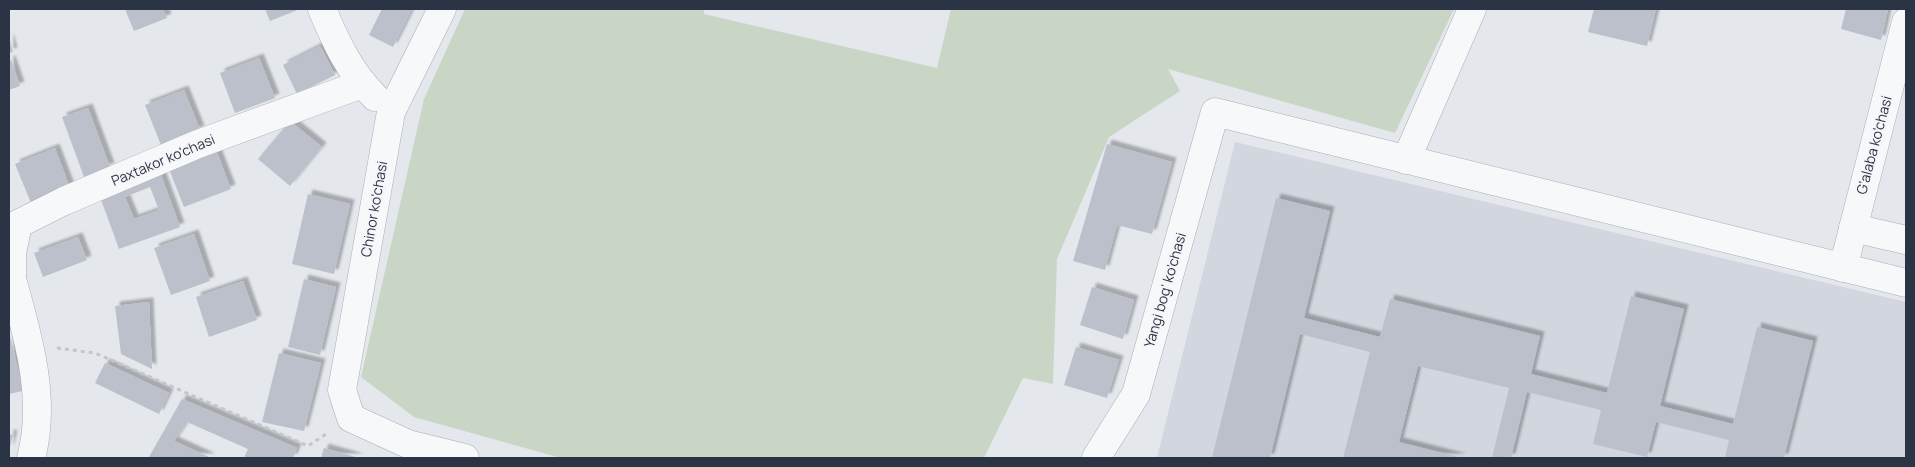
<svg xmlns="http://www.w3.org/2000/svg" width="1915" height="467" font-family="Manrope,sans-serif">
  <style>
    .built { fill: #d2d6de }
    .green { fill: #c9d6c5 }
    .building { fill: #bbc0ca; fill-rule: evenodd; filter: url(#shadow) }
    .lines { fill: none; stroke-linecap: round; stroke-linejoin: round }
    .street-casing { stroke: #a9aeb7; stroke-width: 29 }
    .path { stroke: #c2c5cb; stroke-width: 3; stroke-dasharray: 4 4; stroke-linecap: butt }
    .street { stroke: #f7f8fa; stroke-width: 28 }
    .labels { text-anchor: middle; stroke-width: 4.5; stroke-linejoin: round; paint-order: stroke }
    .street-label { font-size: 14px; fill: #2b3445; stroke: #f4f6f9 }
  </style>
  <defs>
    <filter id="shadow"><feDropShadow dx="4.5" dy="-4.5" stdDeviation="1" flood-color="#0004"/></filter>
  </defs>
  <rect width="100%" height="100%" fill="#e4e7ec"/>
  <path class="built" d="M1235 142 1906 302V458H1157Z"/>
  <path class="green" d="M465 9H704V14L937 68 951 9H1454L1395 133 1168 69 1180 91 1109 137 1057 259 1053 384 1023 378 984 458H561L414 417 361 377 424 99Z"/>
  <g class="building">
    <path d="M125 9H163L167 18 134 31Z"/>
    <path d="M265 9H300L270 21Z"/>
    <path d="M382 9H412L393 47 369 35Z"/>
    <path d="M1594 9H1656L1647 46 1588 32Z"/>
    <path d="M1846 9H1888L1881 40 1841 29Z"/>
    <path d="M9 37 13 52 9 53Z"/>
    <path d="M320 46 335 75 297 94 283 65Z"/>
    <path d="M259 58 275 98 235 113 220 73Z"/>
    <path d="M11 60 20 86 9 90V61Z"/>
    <path d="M184 90 200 130 161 145 145 105Z"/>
    <path d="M88 108 110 167 84 177 62 117Z"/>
    <path d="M290 121 322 147 290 186 258 159Z"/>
    <path d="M1107 144 1172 162 1152 234 1117 225 1105 270 1073 261Z"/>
    <path d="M55 148 70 188 31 203 15 164Z"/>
    <path d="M216 150 231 189 184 207 169 169Z"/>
    <path d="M160 172 180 227 119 249 99 194ZM150 187 159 210 134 219 125 197Z"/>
    <path d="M308 194 350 204 334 274 292 264Z"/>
    <path d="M1276 198 1330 211 1304 318 1380 337 1390 299 1540 336 1531 374 1607 393 1631 296 1684 309 1660 406 1733 424 1757 327 1813 341 1784 458H1725L1729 440 1656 422 1647 457 1593 444 1601 410 1527 392 1511 458H1492L1509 388 1418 366 1399 442 1462 458H1343L1370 352 1300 334 1270 458H1212Z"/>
    <path d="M194 234 210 281 171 295 154 248Z"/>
    <path d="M78 237 87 260 43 277 34 253Z"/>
    <path d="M304 279 336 287 320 355 288 347Z"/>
    <path d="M243 281 257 320 209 337 196 297Z"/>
    <path d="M1092 287 1134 300 1123 339 1080 325Z"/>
    <path d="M149 302 152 369 121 354 115 306Z"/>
    <path d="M9 331 23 391 9 394Z"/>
    <path d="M1076 347 1119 360 1107 398 1064 385Z"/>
    <path d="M279 353 321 363 304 431 262 422Z"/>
    <path d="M105 363 169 393 159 414 95 383Z"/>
    <path d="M182 399 297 448 293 458H244L248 449 187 422 174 441 211 458 149 457Z"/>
    <path d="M9 434 13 435 9 451Z"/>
    <path d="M324 448 359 458H321Z"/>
  </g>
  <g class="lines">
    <defs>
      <g id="street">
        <path d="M322 9C335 40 350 73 375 97"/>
        <path d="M442 9 391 112 342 390 351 418 408 444 465 458"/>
        <path d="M1406 160 1472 9"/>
        <path d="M1853 228 1906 240"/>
        <path d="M1843 268 1906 22"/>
        <path d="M9 276 12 279C28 336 47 400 31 458"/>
        <path d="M12 279V253L18 224 64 201 198 144 362 84"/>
        <path d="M1096 458 1136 394 1215 112 1906 283"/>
      </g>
    </defs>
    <use href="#street" class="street-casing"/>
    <path class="path" d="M57 348 95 353 308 446 329 432"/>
    <use href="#street" class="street"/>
  </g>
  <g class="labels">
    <g class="street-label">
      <text transform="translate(1874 145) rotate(-75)" y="5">G'alaba ko'chasi</text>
      <text transform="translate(163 160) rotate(-23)" y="5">Paxtakor ko'chasi</text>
      <text transform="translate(374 209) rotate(-80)" y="5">Chinor ko'chasi</text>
      <text transform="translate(1165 290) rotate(-74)" y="5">Yangi bog' ko'chasi</text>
    </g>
  </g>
  <rect width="1915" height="467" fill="none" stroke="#2b3445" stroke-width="20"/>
</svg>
